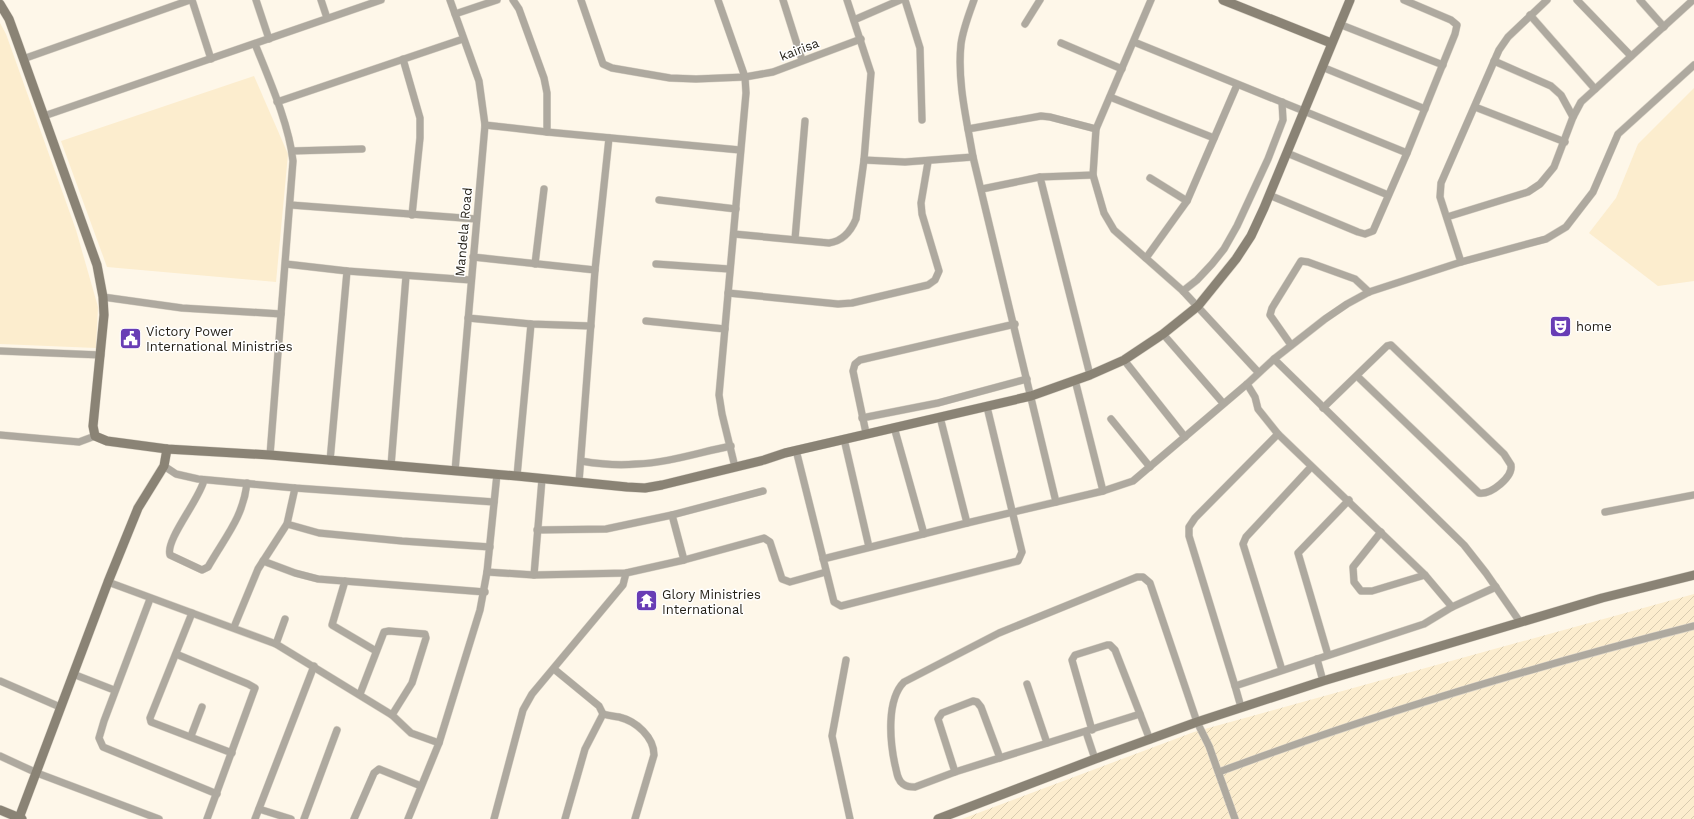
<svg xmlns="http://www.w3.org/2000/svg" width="1694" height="819" font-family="'Work Sans',sans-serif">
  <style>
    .built { fill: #fcedce }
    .industrial { fill: url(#industrial-furrows) }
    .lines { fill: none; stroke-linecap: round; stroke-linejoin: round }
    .street-casing { stroke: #dbd4c7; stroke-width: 8 }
    .secondary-casing { stroke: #dbd4c7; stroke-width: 10 }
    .street { stroke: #aea99f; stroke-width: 7 }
    .secondary { stroke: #8a8375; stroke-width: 9 }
    .labels { text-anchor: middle; stroke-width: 3; stroke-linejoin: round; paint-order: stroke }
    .street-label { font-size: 13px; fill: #231f16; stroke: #fff }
    .poi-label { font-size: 13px; fill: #231f16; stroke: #fff; text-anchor: start }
  </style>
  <defs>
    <pattern id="industrial-furrows" width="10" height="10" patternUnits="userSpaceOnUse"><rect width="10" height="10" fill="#fcedce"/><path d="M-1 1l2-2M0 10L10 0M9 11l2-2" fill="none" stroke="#d8cbb0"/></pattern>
  </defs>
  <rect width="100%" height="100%" fill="#fef7e9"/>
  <g class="built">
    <path d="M0 23 6 34 76 230 98 307 96 348 0 344Z"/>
    <path d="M254 76 288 154 276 282 107 267 61 141Z"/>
    <path d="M1694 88V281L1658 286 1589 233 1616 198 1638 144Z"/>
  </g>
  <path class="industrial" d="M1694 594V819H962L1194 732Z"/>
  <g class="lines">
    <defs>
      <g id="street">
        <path d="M192 0 211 59"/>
        <path d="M256 0 269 39"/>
        <path d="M321 0 327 18"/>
        <path d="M450 0 479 81 485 125 455 471"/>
        <path d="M513 0 519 9 544 78 547 93V132"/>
        <path d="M581 0 603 64 612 68 670 78 696 79 745 77 773 72 861 39"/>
        <path d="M718 0 745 77 746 93 719 395 722 414 735 467"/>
        <path d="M783 0 802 60"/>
        <path d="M905 0 920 48 922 120"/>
        <path d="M974 0C969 14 963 29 961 44 957 82 967 121 973 157L1056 502"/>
        <path d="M1151 0 1096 129 1093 175 1104 213 1114 230 1183 291 1258 372"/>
        <path d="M1577 0 1631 56"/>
        <path d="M1640 0 1664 27"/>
        <path d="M455 14 497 0"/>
        <path d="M1530 15 1595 89"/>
        <path d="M854 20 900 0"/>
        <path d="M1025 24 1040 0"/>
        <path d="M1339 24 1443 65"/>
        <path d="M1134 42 1407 153"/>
        <path d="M1061 43 1122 69"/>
        <path d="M255 44C269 79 289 124 293 161L270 455"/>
        <path d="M23 59 190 0"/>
        <path d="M403 59 420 118V138L412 215"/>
        <path d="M1494 61 1551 86 1561 95 1573 117"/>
        <path d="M1322 67 1425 109"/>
        <path d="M1110 97 1214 138"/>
        <path d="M277 102 463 39"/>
        <path d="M1475 107 1565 142"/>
        <path d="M44 116 381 0"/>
        <path d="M485 125 547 132 740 150"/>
        <path d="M968 129 1041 116 1050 117 1096 129"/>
        <path d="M292 151 362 149"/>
        <path d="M1287 153 1388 195"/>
        <path d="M864 160 905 162 973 157"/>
        <path d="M1040 177 1090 375"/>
        <path d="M1150 178 1187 201"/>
        <path d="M982 189 1040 177 1093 175"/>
        <path d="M1269 195 1358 232 1365 234 1373 231 1407 153 1455 34 1457 25 1451 20 1404 0"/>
        <path d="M659 200 736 209"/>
        <path d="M291 205 476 219"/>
        <path d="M1447 217 1528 192 1540 184 1554 167 1573 117 1581 102 1693 0"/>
        <path d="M734 234 829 243C843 241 851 231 856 219L864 160 871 73 847 0"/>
        <path d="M795 239 805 121"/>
        <path d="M473 257 595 270"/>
        <path d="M1146 258 1187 201 1237 85"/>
        <path d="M1461 262 1440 197 1441 183 1499 50 1508 37 1547 0"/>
        <path d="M286 264 347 271 471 280"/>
        <path d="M535 264 544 189"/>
        <path d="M656 264 729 269"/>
        <path d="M1183 291 1197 280 1212 264 1224 249 1237 226 1268 159 1283 120 1282 102"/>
        <path d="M728 293 838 304 852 303 928 285 935 280 939 271 922 214 921 203 928 162"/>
        <path d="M103 297 182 308 281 314"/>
        <path d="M468 318 531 324 591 326"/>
        <path d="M646 321 725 329"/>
        <path d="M1163 334 1223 403"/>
        <path d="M1291 345 1270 315 1272 308 1301 261 1308 262 1355 279 1369 292"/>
        <path d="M0 351 101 355"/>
        <path d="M1274 359 1464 545 1486 573 1520 622"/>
        <path d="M1124 360 1185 437"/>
        <path d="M1075 380 1103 491"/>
        <path d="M1247 384 1255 397 1258 409 1278 434 1425 575 1452 607"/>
        <path d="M1323 408 1387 346 1391 345 1504 454 1511 465C1513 477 1491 495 1479 493L1357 376"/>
        <path d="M940 417 967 523"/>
        <path d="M862 418 938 403 1027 379"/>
        <path d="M1111 419 1150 467"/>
        <path d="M894 427 924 534"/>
        <path d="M866 433 853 371 855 364 860 360 1015 324"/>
        <path d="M0 435 79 442 95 436"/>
        <path d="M844 439 869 547"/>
        <path d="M796 450 834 602 841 606 1018 561 1022 552 987 407"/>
        <path d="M330 461 347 271"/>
        <path d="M581 461C599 464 618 466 636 464 668 463 700 452 731 446"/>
        <path d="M164 466 176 474 198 479 295 488 494 502"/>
        <path d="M391 466 406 276"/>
        <path d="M517 476 531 324"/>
        <path d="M204 480C200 499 165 540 170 555L202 570 208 567C225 537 243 518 247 483"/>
        <path d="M579 482 595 270 609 138"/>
        <path d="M1605 512 1694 495"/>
        <path d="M672 515 684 560"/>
        <path d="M287 524 319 533 402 541 490 547"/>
        <path d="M537 530 606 529 672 515 763 491"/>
        <path d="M1381 532 1353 567 1354 582 1361 591H1372L1425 575"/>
        <path d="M823 559 967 523 1103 491 1133 481 1247 384 1274 359 1325 319 1347 304 1369 292 1461 262 1546 239 1566 227 1593 192 1618 134 1694 65"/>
        <path d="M263 561 295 573 318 579 485 592"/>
        <path d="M487 572 534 575 626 573 684 560 764 538 770 542 782 579 790 582 826 572"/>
        <path d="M534 575 542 479"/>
        <path d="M345 581 332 625 376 651"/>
        <path d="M108 582 276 644 392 715 411 733 439 743"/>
        <path d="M150 599 104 721 99 738 103 747 217 794"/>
        <path d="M192 613 150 718 151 722 232 753"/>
        <path d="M234 627 258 569 287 524 295 488"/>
        <path d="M276 644 285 619"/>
        <path d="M176 654 248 684 255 688 207 819"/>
        <path d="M1328 655 1298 553 1349 500"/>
        <path d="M1317 659 1323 681"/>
        <path d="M846 660 832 736 850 819"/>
        <path d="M554 669 599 706 603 714 585 749 565 819"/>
        <path d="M1282 670 1243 544 1246 537 1311 467"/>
        <path d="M73 674 114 690"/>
        <path d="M0 681 60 707"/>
        <path d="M1027 684 1047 743"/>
        <path d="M1235 686 1189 536V527L1195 518 1278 434"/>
        <path d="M360 694 384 632 389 631 425 634 426 638 412 683 392 715"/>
        <path d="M1241 707 1235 686 1424 624 1452 607 1496 587"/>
        <path d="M603 714C609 716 614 716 619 717 636 721 654 737 654 755L635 819"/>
        <path d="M1092 730 1072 660 1075 655 1107 645H1110L1115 650 1140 714"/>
        <path d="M1086 732 1095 759"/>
        <path d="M191 736 202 707"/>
        <path d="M1150 740 1140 714 955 772 915 787C910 787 907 787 903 784 897 780 897 772 895 765 890 742 886 700 904 682L999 633 1137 577H1143L1150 583 1197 722 1209 746 1235 819"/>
        <path d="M0 756 37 773 159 819"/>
        <path d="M955 772 938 719 942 713 973 701 977 702 981 707 1000 758"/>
        <path d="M1219 772C1374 714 1533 667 1694 626"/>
        <path d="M259 809 291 819"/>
        <path d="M255 819 314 666"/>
        <path d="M304 819 337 730"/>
        <path d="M354 819 374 773 379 769 421 786"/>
        <path d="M408 819 439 743 480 610 487 572 497 474"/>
        <path d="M494 819 523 710 532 694 623 585 626 573"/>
      </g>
      <g id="secondary">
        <path d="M1223 0 1331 43"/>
        <path d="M0 4 9 19 17 41 97 265 103 297 104 315 93 426 95 436 107 441 167 449 270 455 517 476 627 487 645 488 662 485 764 460 785 453 1031 396 1090 375 1124 360 1163 334 1198 306 1236 259 1251 236 1264 208 1350 0"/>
        <path d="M0 810 22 819"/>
        <path d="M19 818 108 582 138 508 164 466 167 449"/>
        <path d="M938 819 1095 759 1197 722 1323 681 1602 598 1694 575"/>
      </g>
    </defs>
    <use href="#street" class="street-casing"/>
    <use href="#secondary" class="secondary-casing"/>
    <use href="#street" class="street"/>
    <use href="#secondary" class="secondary"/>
  </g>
  <defs>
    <symbol id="theatre-square" viewBox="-11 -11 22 22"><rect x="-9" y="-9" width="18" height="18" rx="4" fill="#683db5" stroke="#fff"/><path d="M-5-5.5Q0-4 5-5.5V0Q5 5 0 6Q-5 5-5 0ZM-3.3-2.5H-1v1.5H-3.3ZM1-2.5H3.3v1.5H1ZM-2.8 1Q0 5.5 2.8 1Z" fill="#fff"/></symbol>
    <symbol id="civic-square" viewBox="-11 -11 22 22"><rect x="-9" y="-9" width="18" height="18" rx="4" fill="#683db5" stroke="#fff"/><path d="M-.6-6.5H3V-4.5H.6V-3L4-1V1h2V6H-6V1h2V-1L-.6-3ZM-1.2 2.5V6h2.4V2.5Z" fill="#fff"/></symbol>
    <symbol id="temple-square" viewBox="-11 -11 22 22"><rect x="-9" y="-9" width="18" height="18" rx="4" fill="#683db5" stroke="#fff"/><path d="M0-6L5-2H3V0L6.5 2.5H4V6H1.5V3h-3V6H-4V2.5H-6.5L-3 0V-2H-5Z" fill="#fff"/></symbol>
  </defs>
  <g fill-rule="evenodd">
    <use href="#theatre-square" x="1548" y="314" width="25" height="25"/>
    <use href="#civic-square" x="118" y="326" width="25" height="25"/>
    <use href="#temple-square" x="634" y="588" width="25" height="25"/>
  </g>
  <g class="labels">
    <g class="street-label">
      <text transform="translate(799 49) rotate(-21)" y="5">kairisa</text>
      <text transform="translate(463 232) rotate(-85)" y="5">Mandela Road</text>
    </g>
    <g class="poi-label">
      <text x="1576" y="331">home</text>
      <text x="146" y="336">Victory Power<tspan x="146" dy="15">International Ministries</tspan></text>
      <text x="662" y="599">Glory Ministries<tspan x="662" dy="15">International</tspan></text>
    </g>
  </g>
</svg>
